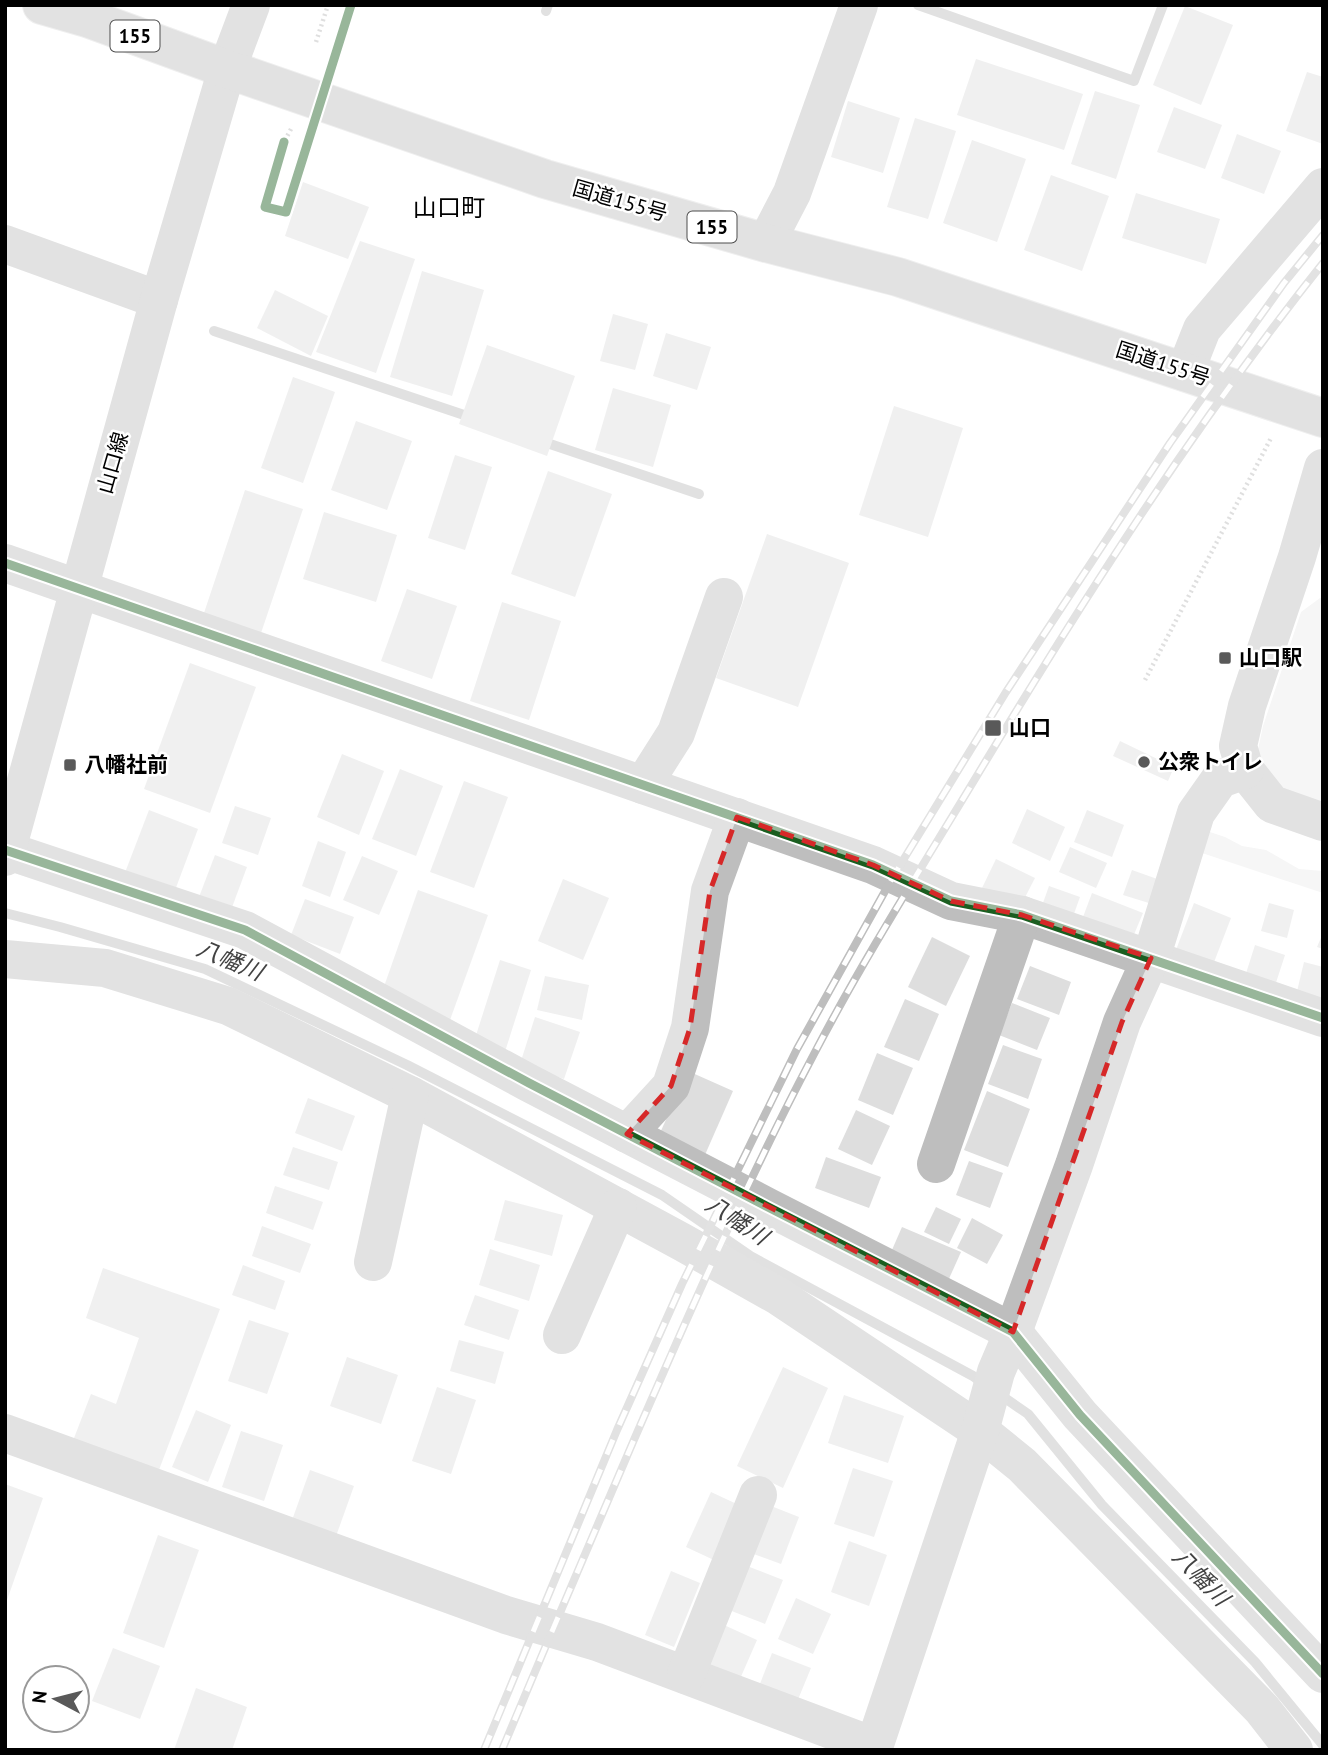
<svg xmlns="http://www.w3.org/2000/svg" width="1328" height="1755" font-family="'PT Sans','Noto Sans JP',sans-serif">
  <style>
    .green { fill: #ebebeb }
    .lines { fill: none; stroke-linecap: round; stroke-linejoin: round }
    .stream { stroke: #bdbdbd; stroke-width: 10 }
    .building { fill: #dedede }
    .highway-casing { stroke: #dbdbdb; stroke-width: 40 }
    .path { stroke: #b9b9b9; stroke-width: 4.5; stroke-dasharray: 2 3.5; stroke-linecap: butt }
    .minor { stroke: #bebebe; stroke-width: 38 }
    .highway { stroke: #bebebe; stroke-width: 38 }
    .rail-casing { stroke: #bebebe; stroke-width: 8 }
    .rail { stroke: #fff; stroke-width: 5; stroke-dasharray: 16; stroke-linecap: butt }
    .path-bridge { stroke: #b9b9b9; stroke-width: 4.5; stroke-dasharray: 2 3.5; stroke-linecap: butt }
    .cycleway-casing { stroke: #fff; stroke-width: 13 }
    .cycleway { stroke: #1b5e20; stroke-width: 9 }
    .marked { fill: none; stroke: #d62828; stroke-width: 5; stroke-dasharray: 14 9; stroke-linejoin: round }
    .poi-dot { fill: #595959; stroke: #fff; stroke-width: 2.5 }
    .labels { text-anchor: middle; stroke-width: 5; stroke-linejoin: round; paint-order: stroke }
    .shield { fill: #fff; stroke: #4c4c4c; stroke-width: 2 }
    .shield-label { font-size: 19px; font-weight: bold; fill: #000 }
    .street-label { font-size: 21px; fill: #000; stroke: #fff }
    .poi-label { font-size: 21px; font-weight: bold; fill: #000; stroke: #fff; text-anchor: start }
    .water-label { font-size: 23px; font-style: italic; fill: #424242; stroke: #fff }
    .quarter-label { font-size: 24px; fill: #000; stroke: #fff }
  </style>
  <rect width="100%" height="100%" fill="#fff"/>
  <g class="green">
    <path d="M1320 598 1323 599V804L1283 791 1256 759 1263 726 1301 612Z"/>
    <path d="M1210 832 1225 837 1242 846 1266 850 1299 869 1323 871V893L1202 853Z"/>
  </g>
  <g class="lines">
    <g class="stream">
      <path d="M918 5 1134 81 1163 5"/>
      <path d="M546 11 548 5"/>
      <path d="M214 331 476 419"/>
      <path d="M538 440 699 494"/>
      <path d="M5 913 60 927 205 969 407 1065 662 1195 752 1257 973 1376 985 1385"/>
      <path d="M999 1394 1028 1414 1102 1505 1255 1662 1323 1745"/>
    </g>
  </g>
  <g class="building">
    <path d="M1185 6 1233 25 1201 105 1153 85Z"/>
    <path d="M976 59 1083 94 1064 150 957 115Z"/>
    <path d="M1307 72 1323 77V144L1286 131Z"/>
    <path d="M1095 91 1140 105 1116 179 1071 164Z"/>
    <path d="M848 101 900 118 883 173 831 157Z"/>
    <path d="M1174 107 1222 125 1205 169 1157 152Z"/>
    <path d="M915 118 956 131 928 219 887 207Z"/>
    <path d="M1237 134 1281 151 1264 194 1221 178Z"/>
    <path d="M972 140 1026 159 997 242 943 223Z"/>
    <path d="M1051 175 1109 196 1082 271 1024 250Z"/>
    <path d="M303 182 369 207 348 259 285 236Z"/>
    <path d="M1136 193 1220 219 1206 264 1122 238Z"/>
    <path d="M360 241 415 259 376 373 316 352Z"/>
    <path d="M422 271 484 290 452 396 390 377Z"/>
    <path d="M275 290 328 316 311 356 257 328Z"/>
    <path d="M613 314 648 324 635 370 600 361Z"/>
    <path d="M666 333 711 347 697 390 653 376Z"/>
    <path d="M487 345 575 376 547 456 459 424Z"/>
    <path d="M293 377 335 392 303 483 261 468Z"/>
    <path d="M613 388 671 405 653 467 595 450Z"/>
    <path d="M894 406 963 428 928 537 859 515Z"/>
    <path d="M356 421 412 441 387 510 331 490Z"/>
    <path d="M455 455 492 467 465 550 428 538Z"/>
    <path d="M548 471 612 494 575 597 511 574Z"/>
    <path d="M245 490 303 509 261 633 204 613Z"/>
    <path d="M324 512 397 535 376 602 303 579Z"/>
    <path d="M767 534 849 563 798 707 716 678Z"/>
    <path d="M407 589 457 606 432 679 381 661Z"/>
    <path d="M502 602 561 621 529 720 470 701Z"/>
    <path d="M190 663 256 687 210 813 144 789Z"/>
    <path d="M1120 741 1174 767 1168 781 1113 756Z"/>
    <path d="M342 754 384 771 359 835 317 817Z"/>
    <path d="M400 769 443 786 416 856 372 839Z"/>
    <path d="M464 781 508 797 474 888 430 872Z"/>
    <path d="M235 806 271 818 258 855 222 843Z"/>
    <path d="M1027 809 1065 827 1050 861 1012 843Z"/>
    <path d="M149 810 198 829 171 901 121 883Z"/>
    <path d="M1087 810 1124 825 1112 857 1074 842Z"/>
    <path d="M318 841 346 852 330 897 302 886Z"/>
    <path d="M1070 847 1107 863 1096 888 1059 872Z"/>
    <path d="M215 855 247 867 231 910 199 897Z"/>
    <path d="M362 856 398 871 379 915 343 900Z"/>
    <path d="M996 859 1035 878 1020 907 982 888Z"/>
    <path d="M1132 870 1160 880 1152 904 1123 895Z"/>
    <path d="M563 879 609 898 583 960 538 941Z"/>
    <path d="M1049 886 1080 897 1070 925 1039 914Z"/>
    <path d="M418 890 488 915 450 1020 381 995Z"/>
    <path d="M1092 893 1143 913 1130 944 1080 925Z"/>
    <path d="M305 899 354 917 340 954 291 935Z"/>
    <path d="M1194 903 1231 918 1211 970 1174 955Z"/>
    <path d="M1269 903 1294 910 1287 938 1261 931Z"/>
    <path d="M1323 933V949L1317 947Z"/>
    <path d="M932 937 970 956 946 1006 908 987Z"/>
    <path d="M1255 945 1285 955 1272 995 1242 986Z"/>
    <path d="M500 960 531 970 502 1061 471 1051Z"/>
    <path d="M1304 962 1323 967V1015L1293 1008Z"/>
    <path d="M1030 966 1071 982 1059 1015 1017 999Z"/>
    <path d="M545 976 589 985 582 1020 537 1010Z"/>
    <path d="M905 999 939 1014 919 1061 884 1047Z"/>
    <path d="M1012 1003 1050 1018 1037 1050 999 1035Z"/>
    <path d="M535 1017 580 1032 564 1079 520 1064Z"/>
    <path d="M1003 1045 1042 1059 1028 1099 988 1084Z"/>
    <path d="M877 1053 913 1068 893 1115 858 1100Z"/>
    <path d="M688 1071 733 1091 701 1164 655 1144Z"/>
    <path d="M987 1091 1030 1109 1008 1167 964 1150Z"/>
    <path d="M308 1098 355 1116 342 1151 295 1133Z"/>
    <path d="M856 1110 890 1126 872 1165 838 1149Z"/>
    <path d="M293 1147 338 1162 329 1190 283 1175Z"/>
    <path d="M826 1157 881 1177 869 1208 815 1188Z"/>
    <path d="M969 1161 1003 1173 990 1208 956 1195Z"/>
    <path d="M275 1186 323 1202 313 1230 266 1213Z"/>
    <path d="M505 1200 563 1215 552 1256 494 1240Z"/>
    <path d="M936 1207 961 1219 949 1244 924 1232Z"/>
    <path d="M972 1218 1003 1235 987 1264 957 1248Z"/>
    <path d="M262 1226 311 1244 300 1273 252 1256Z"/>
    <path d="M902 1227 961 1252 943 1292 885 1266Z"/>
    <path d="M490 1249 540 1265 529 1301 479 1285Z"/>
    <path d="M243 1265 285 1281 275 1310 232 1295Z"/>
    <path d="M103 1268 220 1309 154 1483 69 1451 91 1394 116 1404 139 1338 86 1318Z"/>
    <path d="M475 1295 519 1310 509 1340 464 1325Z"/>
    <path d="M249 1320 289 1333 267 1394 228 1381Z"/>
    <path d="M459 1340 504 1352 495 1384 450 1371Z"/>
    <path d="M347 1357 398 1375 381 1424 330 1406Z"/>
    <path d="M783 1367 828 1388 783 1488 737 1466Z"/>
    <path d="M437 1387 476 1400 451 1474 412 1461Z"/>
    <path d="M844 1395 904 1416 888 1463 828 1443Z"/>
    <path d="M196 1410 231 1425 208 1482 172 1467Z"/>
    <path d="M241 1431 283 1445 264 1501 222 1487Z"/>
    <path d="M853 1468 893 1481 874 1537 834 1524Z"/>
    <path d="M310 1470 354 1486 335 1539 291 1523Z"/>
    <path d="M5 1484 43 1498 6 1603H5Z"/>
    <path d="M711 1492 741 1506 716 1561 686 1547Z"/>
    <path d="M766 1504 799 1517 781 1564 748 1552Z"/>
    <path d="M158 1535 199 1550 164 1648 123 1633Z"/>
    <path d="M849 1541 887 1555 869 1606 831 1592Z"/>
    <path d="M747 1566 783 1580 765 1624 729 1610Z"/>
    <path d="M671 1571 700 1583 674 1647 645 1635Z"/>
    <path d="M796 1598 831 1614 813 1654 778 1639Z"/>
    <path d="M724 1625 757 1640 736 1688 703 1673Z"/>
    <path d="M113 1648 160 1666 140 1719 92 1701Z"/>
    <path d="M772 1653 811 1668 792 1714 754 1699Z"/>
    <path d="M196 1688 247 1707 232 1750H174Z"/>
  </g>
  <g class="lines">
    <defs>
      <path id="highway" d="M42 5 87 18 227 69 545 179 766 243 898 277 1323 418"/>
    </defs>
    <use href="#highway" class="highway-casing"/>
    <g class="path">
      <path d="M341 36 351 5"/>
      <path d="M316 42 328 5"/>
      <path d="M291 129 284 142 265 207 286 212 305 147"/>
      <path d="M1145 680 1271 438"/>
    </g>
    <g class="minor">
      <path d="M766 243 792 193 859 5"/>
      <path d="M5 244 159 300"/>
      <path d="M1185 372 1202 329 1323 187"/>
      <path d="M1323 468 1297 557 1247 706 1238 746 1245 770 1272 804 1323 822"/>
      <path d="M5 563 873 865 951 901 1022 915 1323 1018"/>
      <path d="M643 785 676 733 724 597"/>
      <path d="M5 850 245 930 529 1083 768 1207 1013 1332 1080 1415 1323 1674"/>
      <path d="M5 857 159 300 227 69 251 5"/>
      <path d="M5 959 105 968 228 1006 410 1095 682 1242 778 1296 980 1431 1022 1465 1262 1709 1294 1750"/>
      <path d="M627 1134 671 1086 690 1028 710 891 737 817"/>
      <path d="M936 1164 1022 915"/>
      <path d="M373 1262 410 1095"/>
      <path d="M562 1335 618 1207"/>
      <path d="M5 1433 506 1615 597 1642 874 1746"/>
      <path d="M686 1675 758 1495"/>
      <path d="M873 1750 980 1431 996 1372 1013 1332 1074 1165 1122 1022 1151 958 1196 813 1220 779 1245 770"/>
    </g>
    <use href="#highway" class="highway"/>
    <defs>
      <g id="rail">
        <path d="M484 1750 617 1430 682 1284 797 1049 894 875 1006 692 1170 443 1284 283 1323 235"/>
        <path d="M502 1750C545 1647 589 1545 633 1442 690 1311 747 1181 814 1054 864 958 922 867 978 774 1084 598 1195 424 1323 263"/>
      </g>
    </defs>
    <use href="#rail" class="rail-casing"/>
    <use href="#rail" class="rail"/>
    <path class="path-bridge" d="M305 147 341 36"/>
    <defs>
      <g id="cycleway">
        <path d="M284 142 265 207 286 212 351 5"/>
        <path d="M5 563 873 865 951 901 1022 915 1323 1018"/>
        <path d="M5 850 245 930 529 1083 768 1207 1013 1332 1080 1415 1323 1674"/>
      </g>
    </defs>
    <use href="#cycleway" class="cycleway-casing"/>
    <use href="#cycleway" class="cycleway"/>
  </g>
  <path d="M0 0H1328V1755H0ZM737 817 873 865 951 901 1022 915 1151 958 1122 1022 1013 1332 627 1134 671 1086 690 1028 710 891Z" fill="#fff" fill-opacity=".55" fill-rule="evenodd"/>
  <path class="marked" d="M737 817 873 865 951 901 1022 915 1151 958 1122 1022 1013 1332 627 1134 671 1086 690 1028 710 891Z"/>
  <g class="poi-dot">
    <rect x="1218" y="651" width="14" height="14" rx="3.5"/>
    <rect x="984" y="719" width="18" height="18" rx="3.5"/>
    <circle cx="1144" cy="762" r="7"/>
    <rect x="63" y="758" width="14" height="14" rx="3.5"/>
  </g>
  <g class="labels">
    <g class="shield">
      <rect x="110.5" y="20.5" width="49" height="31" rx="5"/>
      <rect x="687.5" y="211.5" width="49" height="31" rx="5"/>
    </g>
    <g class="shield-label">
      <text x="135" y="43">155</text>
      <text x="712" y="234">155</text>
    </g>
    <g class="street-label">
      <text transform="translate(620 201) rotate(16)" y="7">国道155号</text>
      <text transform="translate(1163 364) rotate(18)" y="7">国道155号</text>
      <text transform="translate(113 463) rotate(-74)" y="7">山口線</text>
    </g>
    <g class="poi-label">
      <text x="1239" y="665">山口駅</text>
      <text x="1009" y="735">山口</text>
      <text x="1158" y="769">公衆トイレ</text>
      <text x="84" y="772">八幡社前</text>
    </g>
    <g class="water-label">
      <text transform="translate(230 960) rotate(23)" y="8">八幡川</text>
      <text transform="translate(737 1220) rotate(33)" y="8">八幡川</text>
      <text transform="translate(1201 1577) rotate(46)" y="8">八幡川</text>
    </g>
    <g class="quarter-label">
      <text x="449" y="216">山口町</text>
    </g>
  </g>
  <rect width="1328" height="1755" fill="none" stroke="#000000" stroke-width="14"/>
  <g transform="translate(56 1699) rotate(277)"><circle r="33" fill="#ffffff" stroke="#999999" stroke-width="2"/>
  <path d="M0-5L12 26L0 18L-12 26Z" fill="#595959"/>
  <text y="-10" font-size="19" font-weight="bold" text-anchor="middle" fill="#000000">N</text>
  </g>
</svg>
